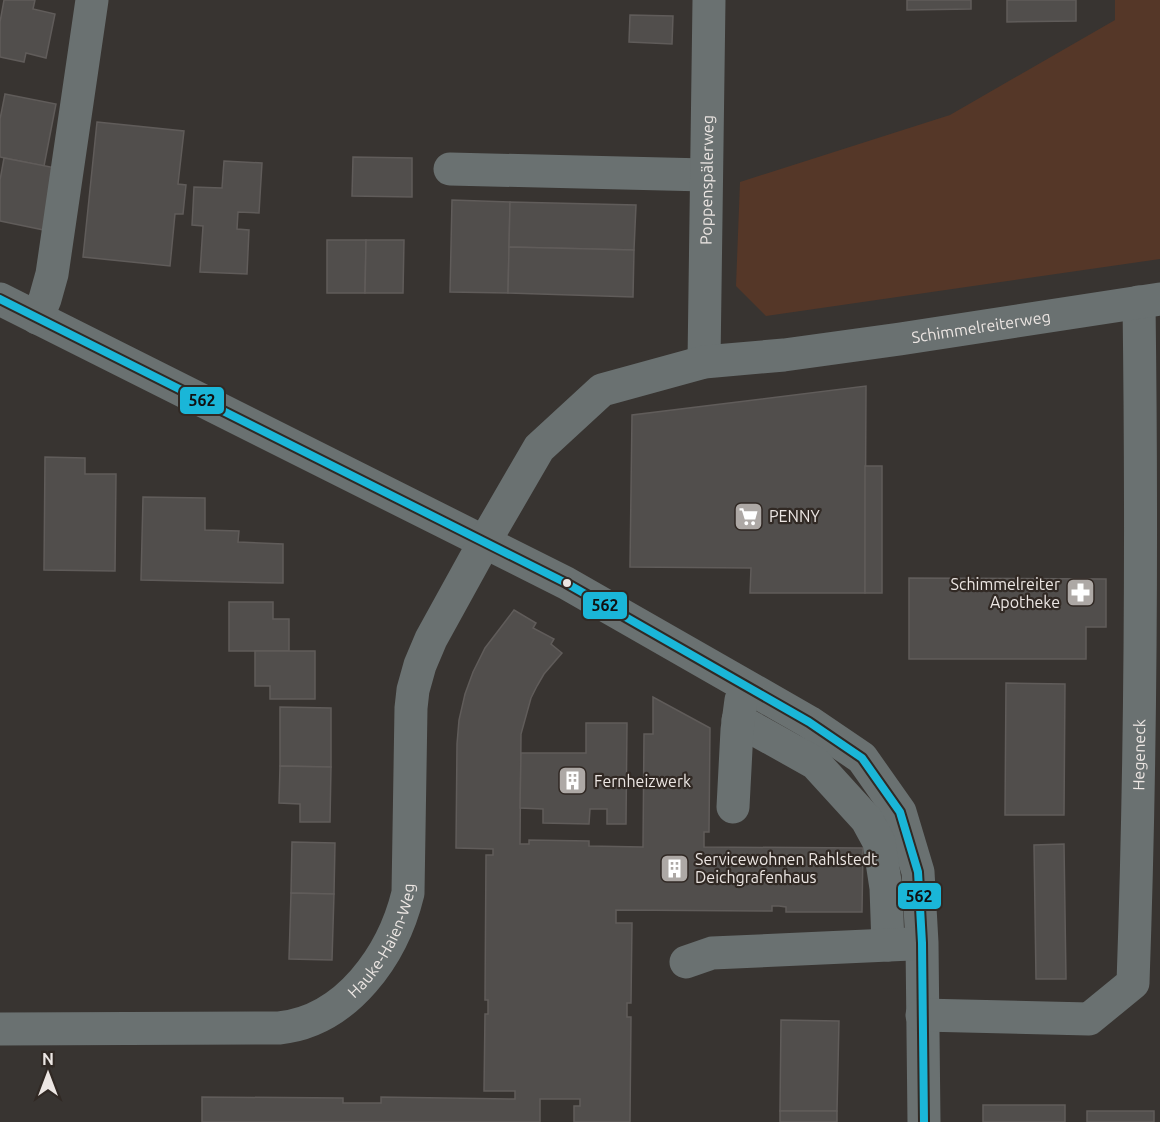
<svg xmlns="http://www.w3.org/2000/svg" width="1160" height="1122" font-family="Ubuntu,sans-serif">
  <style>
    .park { fill: #553728 }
    .building { fill: #514e4c; stroke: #605c5a; stroke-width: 1.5 }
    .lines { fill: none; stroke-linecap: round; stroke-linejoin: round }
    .minor { stroke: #6a7171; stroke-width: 33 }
    .bus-1-casing { stroke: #312924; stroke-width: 12 }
    .bus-1 { stroke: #1ab6d8; stroke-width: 8 }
    .bus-dot { fill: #ece6e3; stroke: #312924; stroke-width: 2 }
    .labels { text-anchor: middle; stroke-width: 4.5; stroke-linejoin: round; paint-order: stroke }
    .street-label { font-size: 16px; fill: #ece6e3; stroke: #312924 }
    .poi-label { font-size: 16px; fill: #ece6e3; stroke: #312924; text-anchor: start }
    .line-badge { stroke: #312924; stroke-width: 2 }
    .pale-badge-label { font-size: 16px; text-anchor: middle; font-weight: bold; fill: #111 }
  </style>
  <rect width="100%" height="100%" fill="#383431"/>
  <path class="park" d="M1115 0H1160V259L766 316 736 286 740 182 950 115 1115 20Z"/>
  <g class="building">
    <path d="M4 0H35L33 9 55 14 46 58 26 53 24 62 0 57V22Z"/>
    <path d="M907 0H971V9L907 10Z"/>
    <path d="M1007 0H1076V21L1007 22Z"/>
    <path d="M630 15 673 16 672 44 629 42Z"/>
    <path d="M5 94 56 104 44 166 0 157V119Z"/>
    <path d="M97 122 184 131 178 184 186 185 183 214H175L170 266 83 257Z"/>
    <path d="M353 157 412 158V197L352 196Z"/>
    <path d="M4 158 56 168 44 230 0 221V180Z"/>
    <path d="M224 161 262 163 259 213 238 212 237 229 249 230 247 274 200 272 203 226 192 225 194 187 222 188Z"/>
    <path d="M452 200 510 202 508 293 450 292Z"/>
    <path d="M510 202 636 205 634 250 509 247Z"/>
    <path d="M327 240H366L365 293H327Z"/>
    <path d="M366 240H404L403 293H365Z"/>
    <path d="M509 247 634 250 633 297 508 293Z"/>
    <path d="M866 386 865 593H750L751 568 630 567 632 415Z"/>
    <path d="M45 457 85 458V474H116L115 571 44 570Z"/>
    <rect x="865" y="466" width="17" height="127"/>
    <path d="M143 497 205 498V530L239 531 238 542 283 544V583L141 580Z"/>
    <path d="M909 578 1106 579V627H1086V659H909Z"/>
    <path d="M229 602H273V619H289V651H229Z"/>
    <path d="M514 610 536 623 533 628 554 639 551 644 562 653 544 674 537 686 531 698 521 734 520 844H529V840L589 841V846L643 847 644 734H653V697L710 728 709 832H704V847L863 848 862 912H786V907L779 906H772V911L616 910V923H632L631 1003H627V1017H631L630 1122H574V1106H580V1099H540V1122H202V1097L343 1098V1103H381V1097L515 1099V1091H484L485 1014H488V1000H485L486 855H493V849L456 848 457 744 459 720 465 694 473 672 485 648Z"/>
    <path d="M255 651H315V699H270V686H255Z"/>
    <path d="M1006 683 1065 684 1064 815H1005Z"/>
    <path d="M280 707 331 708V767L280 766Z"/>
    <path d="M586 723H627L626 824H607V809H590L589 824 543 823V809L520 808 521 753H586Z"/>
    <path d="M280 766 331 767 330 822H300V804L279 803Z"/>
    <path d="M292 842 335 843 334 894 291 893Z"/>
    <path d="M1064 844 1066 979H1036L1034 845Z"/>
    <path d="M291 893 334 894 332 960 289 959Z"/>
    <path d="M781 1020 839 1021 837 1111H780Z"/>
    <rect x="983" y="1105" width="82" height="17"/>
    <rect x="780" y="1111" width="57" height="11"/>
    <rect x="1087" y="1111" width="67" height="11"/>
  </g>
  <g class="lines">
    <g class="minor">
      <path d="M450 169 706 175"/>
      <path d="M0 299 566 583 809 722 862 758 900 812 918 872 922 943 924 1122"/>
      <path d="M37 318 45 299 52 274 92 0"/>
      <path id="s1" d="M704 362 709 0"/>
      <path d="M738 720 815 763 867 820 879 842 886 888 888 945"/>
      <path d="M733 807 737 730 741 700"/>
      <path d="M686 962 712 953 911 944"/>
      <path id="s2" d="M922 1015 1089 1019 1133 983C1141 756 1142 529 1139 302"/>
      <path id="s3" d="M0 1029 279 1028C347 1021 393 955 408 893L411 708 413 690 420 665 431 639 485 541 539 448 602 390 704 362 784 355 900 339 1160 299"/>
    </g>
    <defs>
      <path id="bus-1" d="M0 299 566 583 809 722 862 758 900 812 918 872 922 943 924 1122"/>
    </defs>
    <use href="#bus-1" class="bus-1-casing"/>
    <use href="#bus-1" class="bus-1"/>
  </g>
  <defs>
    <symbol id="supermarket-square" viewBox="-11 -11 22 22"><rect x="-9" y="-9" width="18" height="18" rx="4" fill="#ada8a5" stroke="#312924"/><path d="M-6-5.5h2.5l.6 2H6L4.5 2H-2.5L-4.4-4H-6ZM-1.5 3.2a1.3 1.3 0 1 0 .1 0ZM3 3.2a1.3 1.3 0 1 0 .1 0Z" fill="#fff"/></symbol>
    <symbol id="pharmacy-square" viewBox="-11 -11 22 22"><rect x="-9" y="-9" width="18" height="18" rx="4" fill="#ada8a5" stroke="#312924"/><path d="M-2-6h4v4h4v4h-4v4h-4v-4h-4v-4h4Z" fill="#fff"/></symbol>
    <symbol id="building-square" viewBox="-11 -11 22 22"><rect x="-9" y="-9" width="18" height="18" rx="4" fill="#ada8a5" stroke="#312924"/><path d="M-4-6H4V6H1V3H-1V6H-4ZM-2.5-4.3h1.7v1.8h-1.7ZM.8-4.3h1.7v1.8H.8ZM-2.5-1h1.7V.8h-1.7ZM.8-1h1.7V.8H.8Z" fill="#fff"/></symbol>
  </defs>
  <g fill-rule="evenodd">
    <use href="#supermarket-square" x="732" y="500" width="33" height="33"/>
    <use href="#pharmacy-square" x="1064" y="576" width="33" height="33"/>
    <use href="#building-square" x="556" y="764" width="33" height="33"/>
    <use href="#building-square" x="658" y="852" width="33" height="33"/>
  </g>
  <circle class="bus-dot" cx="567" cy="583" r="5"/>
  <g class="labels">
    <g class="street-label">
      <text dy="6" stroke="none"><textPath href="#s1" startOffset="182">Poppenspälerweg</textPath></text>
      <text dy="6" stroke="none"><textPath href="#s3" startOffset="1425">Schimmelreiterweg</textPath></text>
      <text dy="6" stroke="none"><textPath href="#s2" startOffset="452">Hegeneck</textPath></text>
      <text dy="6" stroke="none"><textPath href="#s3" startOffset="423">Hauke-Haien-Weg</textPath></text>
    </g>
    <g class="poi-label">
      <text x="769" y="522">PENNY</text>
      <text x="1060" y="590" text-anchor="end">Schimmelreiter<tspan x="1060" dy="18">Apotheke</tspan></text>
      <text x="594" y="787">Fernheizwerk</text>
      <text x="695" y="865">Servicewohnen Rahlstedt<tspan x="695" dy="18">Deichgrafenhaus</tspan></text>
    </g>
  </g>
  <g class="line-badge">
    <rect x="179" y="386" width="46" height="29" rx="6" fill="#1ab6d8"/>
    <rect x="582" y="591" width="46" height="29" rx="6" fill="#1ab6d8"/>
    <rect x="897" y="882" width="45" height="28" rx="6" fill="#1ab6d8"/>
  </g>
  <g class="pale-badge-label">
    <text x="202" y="406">562</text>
    <text x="605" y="611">562</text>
    <text x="919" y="902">562</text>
  </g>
  <g transform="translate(48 1074)" stroke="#312924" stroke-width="4.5" paint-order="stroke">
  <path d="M0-4.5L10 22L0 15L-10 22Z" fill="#ece6e3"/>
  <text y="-9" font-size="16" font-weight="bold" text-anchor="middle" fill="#ece6e3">N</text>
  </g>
</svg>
